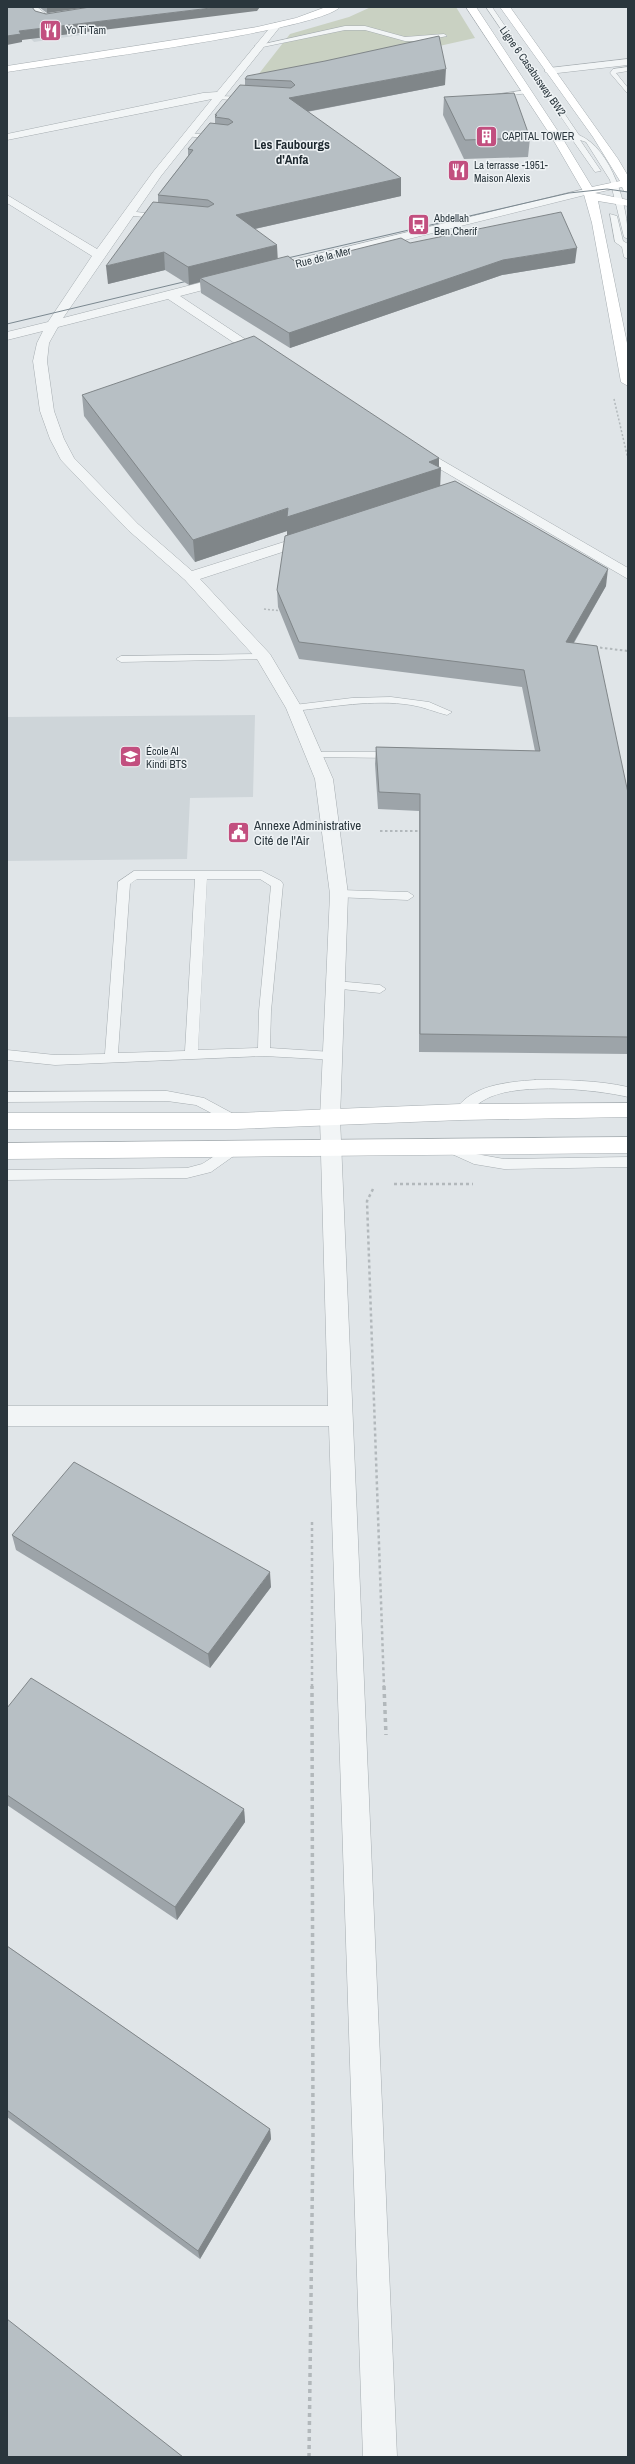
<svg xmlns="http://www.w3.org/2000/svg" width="635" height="2464" font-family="'Archivo Narrow',sans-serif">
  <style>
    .built { fill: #ced5d9 }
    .green { fill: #c9d1c2 }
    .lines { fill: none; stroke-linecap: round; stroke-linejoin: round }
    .lane-casing { stroke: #a6adb1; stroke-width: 1 }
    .street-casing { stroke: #a6adb1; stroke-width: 1 }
    .secondary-casing { stroke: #a6adb1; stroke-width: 1 }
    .path-far3 { stroke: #b2b8bb; stroke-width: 1.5; stroke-dasharray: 2 2; stroke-linecap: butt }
    .path-far2 { stroke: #b2b8bb; stroke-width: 2; stroke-dasharray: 2.5 2.5; stroke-linecap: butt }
    .path-far1 { stroke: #b2b8bb; stroke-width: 2.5; stroke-dasharray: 3 3; stroke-linecap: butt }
    .path { stroke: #b2b8bb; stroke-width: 3.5; stroke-dasharray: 4 4; stroke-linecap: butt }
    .lane { fill: #f2f5f6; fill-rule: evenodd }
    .street { fill: #f2f5f6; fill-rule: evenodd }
    .secondary { fill: #fff; fill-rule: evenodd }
    .tram { stroke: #7b8890; stroke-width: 1 }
    .wall { fill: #9da4a9 }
    .shaded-wall { fill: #808689 }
    .building { fill: #b7bfc4; stroke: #808689 }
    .labels { text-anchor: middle; stroke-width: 3; stroke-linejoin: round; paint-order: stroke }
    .far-poi-label { font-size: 11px; fill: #2a363d; stroke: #eff3f5; text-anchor: start }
    .far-street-label { font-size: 11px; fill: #2a363d; stroke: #eff3f5 }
    .far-quarter-label { font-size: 13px; font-weight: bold; fill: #1c272e; stroke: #eff3f5 }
    .poi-label { font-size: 13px; fill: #2a363d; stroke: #eff3f5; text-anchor: start }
  </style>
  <rect width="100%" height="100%" fill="#e0e5e8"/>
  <g class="built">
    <path d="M65 20 80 35 34 42 19 26Z"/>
    <path d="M255 715 253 797 190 798 187 859 7 861V717Z"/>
  </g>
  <path class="green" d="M371 7H456L475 38 247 89 290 34 349 17Z"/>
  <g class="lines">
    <defs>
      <g id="lane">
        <path d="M486 7H492L579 135C612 149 628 206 628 239L624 237 610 180 586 142 580 140 601 171 595 172 574 142V136Z"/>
        <path d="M345 26H365L405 37 444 34 447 36 422 41H405L365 30H345L258 48 255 46Z"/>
        <path d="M628 67V71L616 73 628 88V94L610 73 613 69Z"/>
        <path d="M527 90 529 93 496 97 493 95Z"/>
        <path d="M219 96 247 97 250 99 247 101 217 99Z"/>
        <path d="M189 133 218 136 221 138 218 140 187 136Z"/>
        <path d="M128 211 162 215 166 217 162 219 125 215 124 213Z"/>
        <path d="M610 214 617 216 623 241 628 244V259L624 257 622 247 615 242Z"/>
        <path d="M264 654 268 655V659L121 662 116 659 121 656Z"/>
        <path d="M391 697 429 702 452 712 447 715C435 712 424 707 411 705 373 699 332 707 294 711L289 708 294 705 352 698Z"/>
        <path d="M315 752H394L399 755 394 758 311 757V753Z"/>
        <path d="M134 871H262L281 881 283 884 271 1011 270 1048 332 1052 338 1057 337 1060 264 1056 55 1065 7 1060V1050L55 1055 105 1054 118 882ZM137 879H195L185 1051 118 1053 130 884ZM207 879H260L271 886 259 1011 258 1048 198 1050Z"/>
        <path d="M339 890 408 892 414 896 408 900 335 897 333 894 335 891Z"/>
        <path d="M336 981 380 985 386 989 380 993 332 988 330 985 332 982Z"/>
        <path d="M535 1080C566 1080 597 1080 628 1087V1097C594 1089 522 1083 490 1097 481 1101 472 1108 466 1115L461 1117 454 1112C470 1085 507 1082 535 1080Z"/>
        <path d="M167 1091 204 1098 241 1118 243 1121 236 1126 196 1105 167 1101 7 1102V1092Z"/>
        <path d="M448 1142 476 1154 504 1159 628 1157V1167L504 1169 474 1164 443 1150 441 1147 443 1144Z"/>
        <path d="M230 1146 235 1147 237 1151 235 1155 211 1172 187 1178 7 1180V1170L187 1168 202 1164Z"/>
      </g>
      <g id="street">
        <path d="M27 7H37L47 15 97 7H120L115 10 47 21 37 18Z"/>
        <path d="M276 23 281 26 279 28 161 176 63 318 230 275 234 276 236 279 234 282 180 296 272 357 265 361 260 360 168 299 58 327 49 343 47 361 54 411 64 439 74 458 138 524 192 571 306 535 311 534 318 538 316 541 200 579 270 654 302 708 333 779 348 894 340 1118 397 2457H363L329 1426H7V1406H328L320 1118 330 894 315 779 286 708 257 659 185 580 128 530 61 460 50 439 40 411 33 361 37 343 43 331 7 340V332L48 322 92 256 7 203V195L97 249 153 172 212 99 7 140V134L203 93 217 92 273 24Z"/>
        <path d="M628 59V65L549 74 544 71 549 68Z"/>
        <path d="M589 188 595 191 593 193 268 274 262 270 264 267Z"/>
        <path d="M414 444 628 568V579L409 451 407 448Z"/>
      </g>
      <g id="secondary">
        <path d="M326 7H340C318 31 55 64 7 72V66L257 27 296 18Z"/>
        <path d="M466 7H476L561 136 592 187 620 181 593 137 500 7H510L618 159 628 176V192L624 191 622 187 595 193 628 200V206L598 201 628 348V386L621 382 592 223 583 191 551 136Z"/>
        <path d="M628 1103V1117L461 1120 236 1129H7V1113H236L461 1104Z"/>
        <path d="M628 1137V1153L7 1159V1143Z"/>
      </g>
    </defs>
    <use href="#lane" class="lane-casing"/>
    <use href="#street" class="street-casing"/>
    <use href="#secondary" class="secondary-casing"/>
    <g class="path-far3">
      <path d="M614 399 628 459"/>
      <path d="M264 609 282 611"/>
    </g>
    <g class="path-far2">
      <path d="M595 647 628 651"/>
      <path d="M380 831H422"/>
    </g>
    <g class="path-far1">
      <path d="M394 1184H473"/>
      <path d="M373 1189 367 1201 384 1687"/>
      <path d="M312 1522V1687"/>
    </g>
    <g class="path">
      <path d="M384 1686 386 1735"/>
      <path d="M309 2457 313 2139 312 1686"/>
    </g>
    <use href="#lane" class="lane"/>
    <use href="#street" class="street"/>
    <use href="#secondary" class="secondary"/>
    <g class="tram">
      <path d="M279 260 569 193 607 189 628 192"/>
      <path d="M7 324 196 279"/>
    </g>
  </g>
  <g class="wall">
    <path d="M39 7H88L47 13Z"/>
    <path d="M245 79 445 85 307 112 401 178V196L255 229 278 259 298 264 410 243 575 263 502 275 290 348 201 293 200 282 189 285 165 270 108 284 158 202V195L188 156V149L215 124V115L245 85Z"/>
    <path d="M444 97 530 138 528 157 464 159 443 115Z"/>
    <path d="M82 395 439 467 440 486 606 586 574 643 628 793V1054L419 1052V811L378 809 375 764 376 747 535 751 522 687 299 659 278 607 277 590 287 535V531L195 562 84 416Z"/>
    <path d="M12 1535 271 1587 210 1668 16 1550Z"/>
    <path d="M7 1708 244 1809 245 1822 177 1920 7 1805Z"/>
    <path d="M7 1946 270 2129 271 2139 200 2259 7 2117Z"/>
  </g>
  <g class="shaded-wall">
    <path d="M47 7H88L47 13Z"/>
    <path d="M219 7H260L257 11 22 40V42L7 45V36L19 31Z"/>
    <path d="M446 69 445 85 289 115V98Z"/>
    <path d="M401 178V196L236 233V215Z"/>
    <path d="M277 245 278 263 200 278V282L189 285 188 267Z"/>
    <path d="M577 248 575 263 502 275 290 348 289 333 503 260Z"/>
    <path d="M164 252 165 270 108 284 106 266Z"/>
    <path d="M439 458V469L441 468 440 490 287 539V531L195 562 193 540Z"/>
    <path d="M608 569 606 586 564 659 566 642Z"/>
    <path d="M270 1572 271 1587 210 1668 208 1654Z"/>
    <path d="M244 1809 245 1822 177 1920 175 1907Z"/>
    <path d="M270 2129 271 2139 200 2259 198 2251Z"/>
  </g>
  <g class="building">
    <path d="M7 7H32L35 11 46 14 90 7H219L19 31 21 34 7 36Z"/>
    <path d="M439 36 446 69 289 98 401 178 236 215 277 245 188 267 164 252 106 266 153 202 208 207 214 204 208 200 158 195 193 150 188 149 210 123 228 125 233 122 229 119 215 117 217 115H215L240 85 291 88 295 85 291 81 245 79 247 76 325 61Z"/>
    <path d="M514 93 530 138 465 140 444 97Z"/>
    <path d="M561 212 577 248 503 260 289 333 200 278 288 256 298 264 401 238 410 243Z"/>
    <path d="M254 336 439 458 429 462 441 468 287 517 288 508 193 540 82 395Z"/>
    <path d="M455 481 608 569 566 642 597 646 628 793V1037L420 1034V794L379 792 376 747 540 751 524 670 299 642 277 590 285 536Z"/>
    <path d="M74 1462 270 1572 208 1654 12 1535Z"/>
    <path d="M31 1678 244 1809 175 1907 7 1795V1708Z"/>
    <path d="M7 1946 270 2129 198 2251 7 2110Z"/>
    <path d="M7 2319 183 2457H7Z"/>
  </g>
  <defs>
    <symbol id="restaurant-square" viewBox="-11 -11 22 22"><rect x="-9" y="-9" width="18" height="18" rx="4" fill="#c24f7f" stroke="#eff3f5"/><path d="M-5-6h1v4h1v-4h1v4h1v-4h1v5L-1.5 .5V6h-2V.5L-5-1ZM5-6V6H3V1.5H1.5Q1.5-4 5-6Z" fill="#fff"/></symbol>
    <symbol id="building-square" viewBox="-11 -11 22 22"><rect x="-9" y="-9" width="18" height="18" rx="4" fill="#c24f7f" stroke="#eff3f5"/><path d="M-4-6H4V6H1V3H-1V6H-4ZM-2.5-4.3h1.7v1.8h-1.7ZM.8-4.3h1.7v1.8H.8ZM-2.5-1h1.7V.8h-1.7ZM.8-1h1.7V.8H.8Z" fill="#fff"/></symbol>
    <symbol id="bus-square" viewBox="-11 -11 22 22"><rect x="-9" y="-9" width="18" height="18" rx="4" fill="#c24f7f" stroke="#eff3f5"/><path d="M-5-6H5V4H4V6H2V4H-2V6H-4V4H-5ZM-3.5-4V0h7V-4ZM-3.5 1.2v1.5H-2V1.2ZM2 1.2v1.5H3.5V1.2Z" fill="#fff"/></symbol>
    <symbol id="school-square" viewBox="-11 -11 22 22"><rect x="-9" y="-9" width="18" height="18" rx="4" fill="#c24f7f" stroke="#eff3f5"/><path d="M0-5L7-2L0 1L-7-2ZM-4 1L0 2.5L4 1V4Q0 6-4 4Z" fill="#fff"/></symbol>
    <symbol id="civic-square" viewBox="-11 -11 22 22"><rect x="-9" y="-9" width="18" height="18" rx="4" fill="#c24f7f" stroke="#eff3f5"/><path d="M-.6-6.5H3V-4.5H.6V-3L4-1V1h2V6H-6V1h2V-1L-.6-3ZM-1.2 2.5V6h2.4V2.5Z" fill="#fff"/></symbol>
  </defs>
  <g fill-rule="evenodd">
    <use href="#restaurant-square" x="38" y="18" width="25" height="25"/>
    <use href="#building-square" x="474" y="124" width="25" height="25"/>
    <use href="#restaurant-square" x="446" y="158" width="25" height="25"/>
    <use href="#bus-square" x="406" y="212" width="25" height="25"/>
    <use href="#school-square" x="118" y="744" width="25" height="25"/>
    <use href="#civic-square" x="226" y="820" width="25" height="25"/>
  </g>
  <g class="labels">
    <g class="far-poi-label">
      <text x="66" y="34">Yo Ti Tam</text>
      <text x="502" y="140">CAPITAL TOWER</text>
      <text x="474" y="169">La terrasse -1951-<tspan x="474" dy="13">Maison Alexis</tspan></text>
      <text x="434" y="222">Abdellah<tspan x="434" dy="13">Ben Cherif</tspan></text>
      <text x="146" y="755">École Al<tspan x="146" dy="13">Kindi BTS</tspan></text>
    </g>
    <g class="far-street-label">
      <text transform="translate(533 71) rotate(55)" y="4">Ligne 6 Casabusway BW2</text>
      <text transform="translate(323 257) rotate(-14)" y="4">Rue de la Mer</text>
    </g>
    <g class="far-quarter-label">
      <text x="292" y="149">Les Faubourgs<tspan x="292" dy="15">d'Anfa</tspan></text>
    </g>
    <g class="poi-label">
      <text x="254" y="830">Annexe Administrative<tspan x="254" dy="15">Cité de l'Air</tspan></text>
    </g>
  </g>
  <rect width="635" height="2464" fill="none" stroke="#2a363d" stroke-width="16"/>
</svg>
